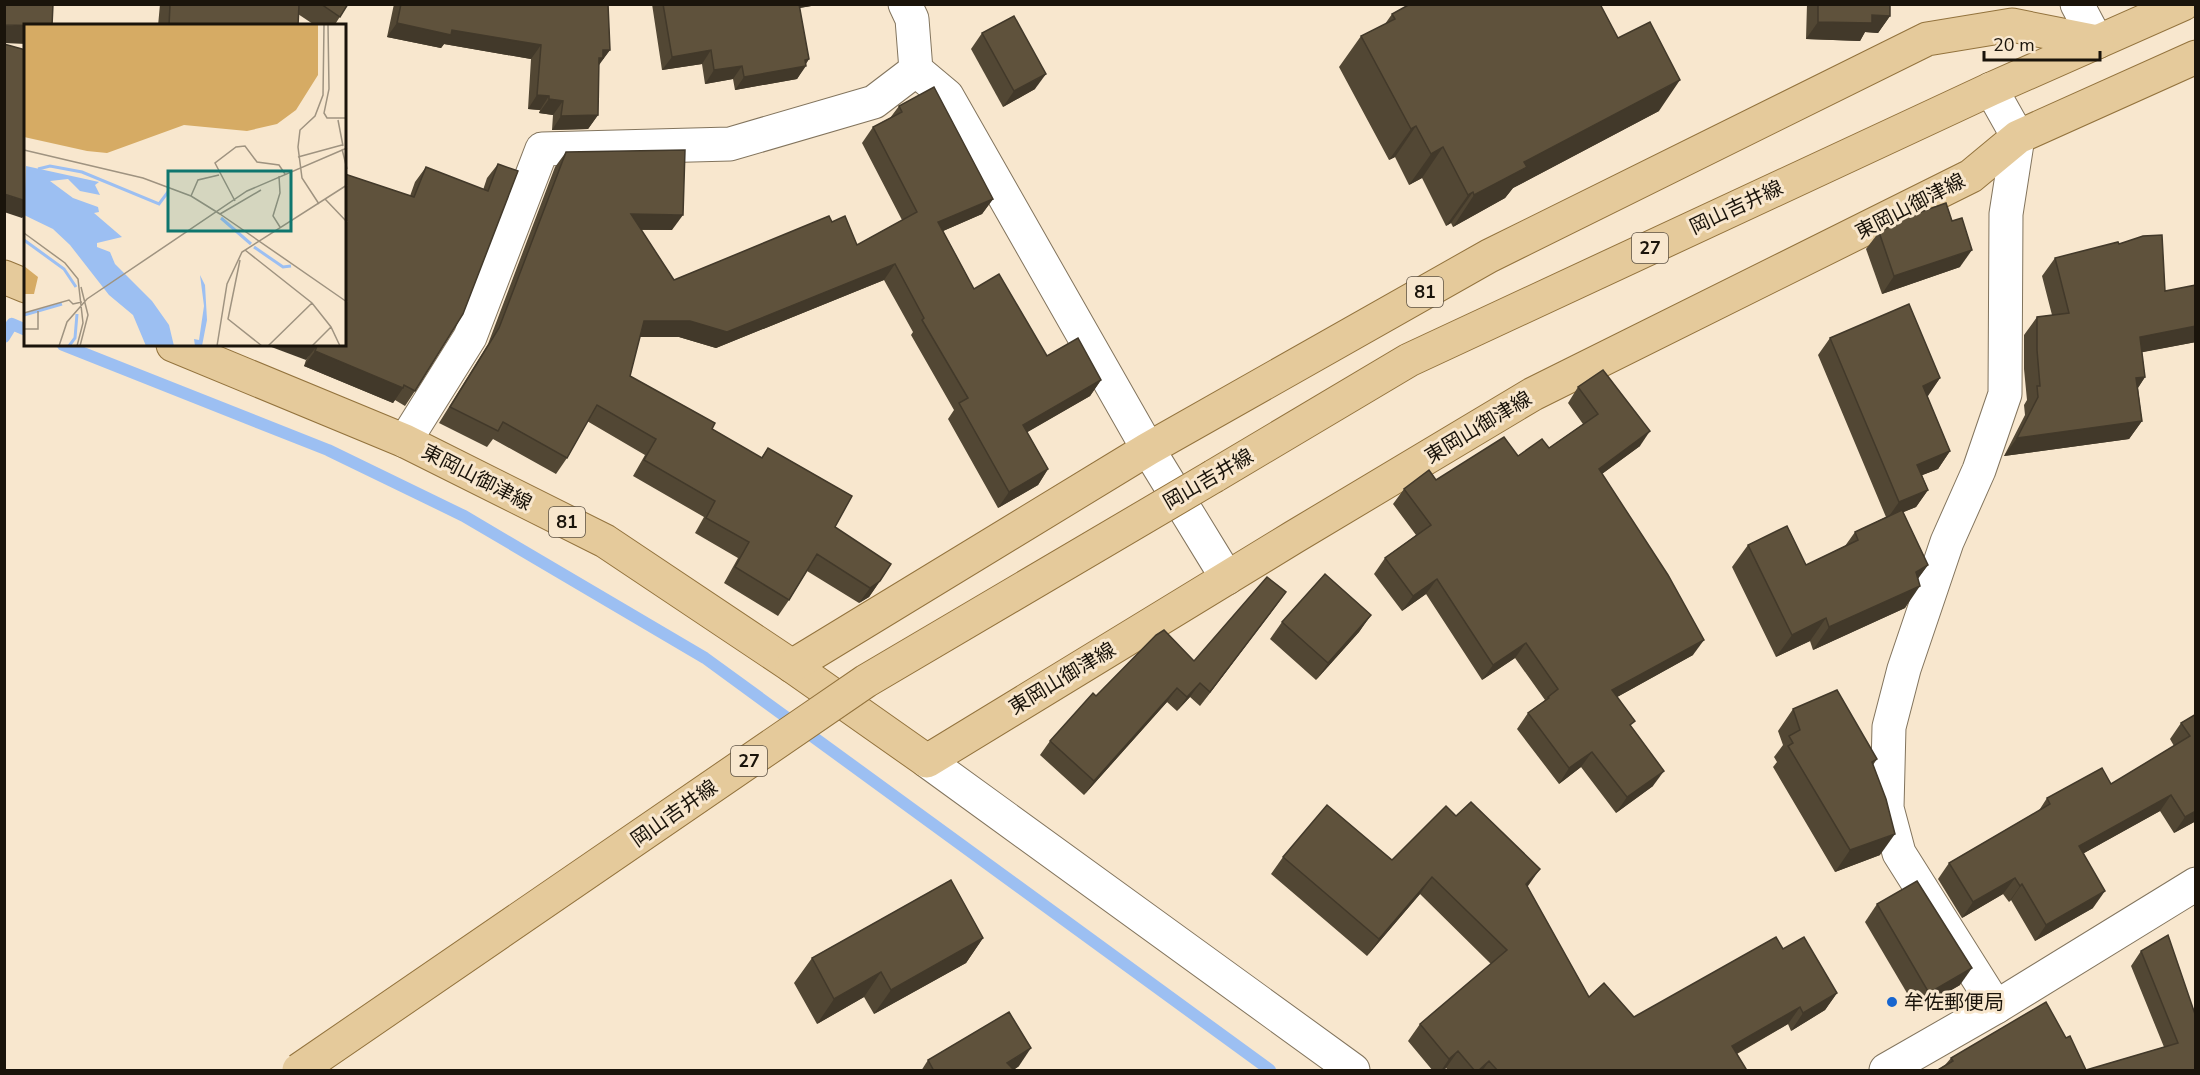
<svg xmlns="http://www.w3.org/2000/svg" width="2200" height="1075" font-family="'Nunito Sans','Noto Sans JP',sans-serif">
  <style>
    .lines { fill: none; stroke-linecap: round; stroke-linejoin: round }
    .stream { stroke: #9cbff2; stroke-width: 12 }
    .minor-casing { stroke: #82745d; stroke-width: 35 }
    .tertiary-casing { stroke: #82745d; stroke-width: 35 }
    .primary-casing { stroke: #93733d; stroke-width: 35 }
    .minor { stroke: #fff; stroke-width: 33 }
    .tertiary { stroke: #fff; stroke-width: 33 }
    .primary { stroke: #e5ca9b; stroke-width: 33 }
    .primary-bridge-casing { stroke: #93733d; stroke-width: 35; stroke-linecap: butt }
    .primary-bridge { stroke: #e5ca9b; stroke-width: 33 }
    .wall { fill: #524734 }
    .shaded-wall { fill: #42392a }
    .building { fill: #5f523c; stroke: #42392a; stroke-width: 1.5 }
    .poi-dot { fill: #1765cf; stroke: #f8e7ce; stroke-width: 2 }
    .labels { text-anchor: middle; stroke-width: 6; stroke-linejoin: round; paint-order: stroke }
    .shield { fill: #f8e7ce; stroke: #5d5346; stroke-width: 1.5 }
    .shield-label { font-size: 18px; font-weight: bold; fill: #1a140b }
    .street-label { font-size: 20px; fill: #1a140b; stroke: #f8e7ce }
    .poi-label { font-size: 20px; fill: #1a140b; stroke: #f8e7ce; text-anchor: start }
    .inset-river { fill: none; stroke: #9cbff2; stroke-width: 3 }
    .inset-road { fill: none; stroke: #9f9380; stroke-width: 1.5 }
    .view { fill: #0f766e; fill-opacity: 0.15; stroke: #0f766e; stroke-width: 3 }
    .inset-edge { fill: none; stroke: #1a140b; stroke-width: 3 }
  </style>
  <rect width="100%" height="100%" fill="#f8e7ce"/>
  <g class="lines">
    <g class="stream">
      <path d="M4 337 12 324 26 330"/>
      <path d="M63 345 328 450 464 516 705 658 1270 1070"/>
    </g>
    <defs>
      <g id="minor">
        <path d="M905 4 912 19 916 70 947 96 1148 449 1227 578"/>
        <path d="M2077 4 2097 42"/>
        <path d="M1991 89 2018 137 2006 214 2005 394 1979 470 1947 542 1904 669 1889 727 1887 808 1899 853 1996 1007"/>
        <path d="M405 441 470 337 542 149 730 144 874 102 916 70"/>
      </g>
      <g id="tertiary">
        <path d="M927 761 1353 1070"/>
        <path d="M1886 1070 1996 1007 2196 884"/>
      </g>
      <g id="primary">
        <path d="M4 277 26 286"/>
        <path d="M173 345 405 441 605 541 792 666 927 761 1294 537 1533 394 1971 176 2018 137 2196 57"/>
        <path d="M1214 476 1409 360 1991 89 2183 4"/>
        <path d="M792 666 1148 449 1489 256 1927 39 2012 25 2097 42"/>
      </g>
    </defs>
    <use href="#minor" class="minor-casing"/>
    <use href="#tertiary" class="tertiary-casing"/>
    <use href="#primary" class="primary-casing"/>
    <use href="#minor" class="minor"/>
    <use href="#tertiary" class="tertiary"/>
    <use href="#primary" class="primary"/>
    <defs>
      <path id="primary-bridge" d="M299 1070 866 681 1214 476"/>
    </defs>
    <use href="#primary-bridge" class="primary-bridge-casing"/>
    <use href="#primary-bridge" class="primary-bridge"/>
  </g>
  <g class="wall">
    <path d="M160 4H348L334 26H316L298 14V26H158Z"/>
    <path d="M394 4H608L610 50 598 65V115L588 129 552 130 553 115 539 113 540 110 528 109 531 59 444 44 441 48 387 37Z"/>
    <path d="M652 4H823L799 8 809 59 797 79 735 90 733 79 705 84 702 64 662 70Z"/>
    <path d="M1807 4H1890V16L1878 33 1865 32 1860 41 1806 39Z"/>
    <path d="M1392 14 1618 38 1659 111 1513 188 1505 198 1453 227 1451 223 1446 226 1422 178 1409 185 1395 157 1389 160 1339 67 1361 36 1385 24Z"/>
    <path d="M982 33 1035 89 1003 107 971 49Z"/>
    <path d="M899 106 993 199 982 214 943 231 974 289 1047 356 1101 380 1090 396 1027 432 1048 469 1038 485 998 508 948 419 954 410 911 335 913 332 884 280 716 348 679 337H640L630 376 712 429 761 458 768 448 880 581 869 597 859 603 807 571 789 600 778 616 724 583 738 558 695 533 704 517 633 476 645 455 587 421 567 458 556 474 493 439 487 447 439 423 488 344 555 167 566 152 672 230H641L674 280 832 222 857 245 902 220 862 143 873 127 890 118Z"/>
    <path d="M498 164 415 391 405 406 395 400 393 403 304 366 306 360 410 196 415 182 426 167 483 190 487 178Z"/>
    <path d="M1879 232 1960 267 1882 294 1866 249Z"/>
    <path d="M2119 244 2165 291 2196 285V342L2142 352 2145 377 2138 388 2142 421 2129 439 2004 456 2025 415 2024 405 2027 400 2024 369V335L2037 317 2052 315 2042 276 2055 258Z"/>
    <path d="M1830 338 1940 378 1927 396 1950 451 1938 469 1922 475 1928 490 1916 507 1903 512 1928 565 1918 578 1905 608 1813 650 1810 641 1776 657 1732 567 1748 545 1806 565 1845 546 1855 532 1886 517 1818 355Z"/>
    <path d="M1578 387 1640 446 1602 474 1693 655 1617 697 1631 727 1653 786 1616 813 1581 767 1559 784 1517 729 1528 713 1545 700 1515 658 1482 680 1426 594 1402 611 1374 574 1385 558 1416 535 1393 504 1404 489 1436 480 1518 456 1549 448 1583 424 1568 403Z"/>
    <path d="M1286 592 1200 706 1190 697 1177 711 1167 702 1084 795 1040 755 1050 741 1096 696 1194 661Z"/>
    <path d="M1371 615 1359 632 1316 680 1270 639 1282 622Z"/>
    <path d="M1793 709 1877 759 1873 765 1880 855 1835 872 1773 767 1777 762 1774 757 1783 745 1778 731Z"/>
    <path d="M2196 714V821L2174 833 2160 811 2084 853 2093 908 2035 941 2011 900 2009 902 2003 894 1962 918 1938 879 1949 863 2038 812 2047 798 2111 784 2174 746 2170 739 2181 723Z"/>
    <path d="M1283 857 1392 860 1527 887 1589 997 1634 1017 1783 949 1837 993 1825 1010 1791 1031 1788 1024 1737 1054 1746 1069 1745 1071H1449L1446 1068 1443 1071H1433L1408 1041 1420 1024 1491 964 1420 894 1367 956 1271 874Z"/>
    <path d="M1877 904 1960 985 1917 1010 1865 922Z"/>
    <path d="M983 938 966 963 874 1014 864 997 817 1024 794 983 812 958Z"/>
    <path d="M2141 951 2196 1071H1936L1945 1065 1951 1058 2066 1038 2086 1070 2164 1047 2131 966Z"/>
    <path d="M928 1060 1019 1066 1012 1071H921Z"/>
  </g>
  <g class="shaded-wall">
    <path d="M792 4H823L788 10Z"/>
    <path d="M1872 15 1890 16 1878 33 1865 32 1860 41 1806 39 1818 22Z"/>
    <path d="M397 23 452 30 541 45 531 59 444 44 441 48 387 37Z"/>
    <path d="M4 25 26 26V44L4 43Z"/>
    <path d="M603 50H610L594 72 595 64Z"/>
    <path d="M711 50 702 64 662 70 672 57Z"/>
    <path d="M809 59 803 67 806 66 797 79 735 90 744 77Z"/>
    <path d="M742 66 733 79 705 84 714 70Z"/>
    <path d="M1046 74 1035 89 1003 107 1014 91Z"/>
    <path d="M1680 80 1659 111 1513 188 1505 198 1453 227 1474 195 1524 162Z"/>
    <path d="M537 95 549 96 540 110 528 109Z"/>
    <path d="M549 99 563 101 553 115 539 113Z"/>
    <path d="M598 115 588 129 552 130 561 116Z"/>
    <path d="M1416 126 1395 157 1389 160 1411 129Z"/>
    <path d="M1443 147 1422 178 1409 185 1431 154Z"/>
    <path d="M1473 192 1451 223 1446 226 1468 195Z"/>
    <path d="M4 194 26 201V215H25L22 218 4 212Z"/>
    <path d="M993 199 982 214 927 238 938 222Z"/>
    <path d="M631 214 683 215 672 230 620 229Z"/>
    <path d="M1972 250 1960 267 1882 294 1894 276Z"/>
    <path d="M895 264 884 280 716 348 679 337H633L644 321Z"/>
    <path d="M2196 326V342L2128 355 2140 337Z"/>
    <path d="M266 345H315L317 346 306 360Z"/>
    <path d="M315 351 403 388 393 403 304 366Z"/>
    <path d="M2145 377 2133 395 2136 378Z"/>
    <path d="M1940 378 1928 396 1911 403 1923 386Z"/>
    <path d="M1101 380 1090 396 1012 441 1023 425Z"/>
    <path d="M2142 421 2129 439 2004 456 2017 438Z"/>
    <path d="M1650 431 1640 446 1588 484 1599 469Z"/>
    <path d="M1950 451 1938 469 1905 482 1917 465Z"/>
    <path d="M1048 469 1038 485 998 508 1009 492Z"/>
    <path d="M1928 490 1916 507 1887 519 1899 502Z"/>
    <path d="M1928 565 1912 587 1916 572Z"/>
    <path d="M1437 579 1426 594 1402 611 1413 596Z"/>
    <path d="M880 581 869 597 859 603 870 588Z"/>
    <path d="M1920 586 1905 608 1813 650 1829 627Z"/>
    <path d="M1286 592 1276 606 1200 706 1210 692Z"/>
    <path d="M1371 615 1359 632 1316 680 1328 663Z"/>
    <path d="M1826 618 1810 641 1776 657 1792 635Z"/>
    <path d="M1704 640 1693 655 1601 706 1612 690Z"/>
    <path d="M1526 643 1515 658 1482 680 1493 665Z"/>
    <path d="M1200 683 1190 697 1177 711 1187 697Z"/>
    <path d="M1177 688 1167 702 1084 795 1094 781Z"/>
    <path d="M1592 752 1581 767 1559 784 1569 768Z"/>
    <path d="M1664 771 1653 786 1616 813 1627 797Z"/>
    <path d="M2171 795 2160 811 2068 862 2079 846Z"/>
    <path d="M2196 811V821L2174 833 2185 817Z"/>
    <path d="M1895 834 1880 855 1835 872 1850 850Z"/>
    <path d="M1540 869 1528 886 1514 901 1526 884Z"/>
    <path d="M1432 877 1420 894 1367 956 1379 939Z"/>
    <path d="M2015 878 2003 894 1962 918 1973 902Z"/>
    <path d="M2022 884 2011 900 2009 902 2020 886Z"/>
    <path d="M2105 891 2093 908 2035 941 2046 925Z"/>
    <path d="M983 938 966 963 874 1014 891 990Z"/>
    <path d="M1972 968 1960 985 1917 1010 1929 993Z"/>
    <path d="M881 972 864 997 817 1024 834 999Z"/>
    <path d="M1837 993 1825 1010 1791 1031 1803 1013Z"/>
    <path d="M1800 1007 1788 1024 1720 1063 1732 1046Z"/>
    <path d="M1031 1048 1019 1066 1012 1071H1002L1007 1063Z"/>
    <path d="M1458 1051 1446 1068 1443 1071H1441L1449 1059Z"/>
    <path d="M1489 1061 1482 1071H1478Z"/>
  </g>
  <g class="building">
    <path d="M4 4H53L52 26 4 25Z"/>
    <path d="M170 4H299L298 26H169Z"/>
    <path d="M321 4H348L340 17Z"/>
    <path d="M401 4H608L610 50H603V58H599L598 115 561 116 563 101 549 99V96L537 95 541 45 452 30 451 35 397 23Z"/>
    <path d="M663 4H799L809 59 805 60 806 66 744 77 742 66 714 70 711 50 672 57Z"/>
    <path d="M1410 4H1600L1618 38 1650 22 1680 80 1524 162 1527 167 1474 195 1473 192 1468 195 1443 147 1431 154 1416 126 1411 129 1361 36 1395 19 1392 14Z"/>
    <path d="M1818 4H1890V16L1872 15V23L1818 22Z"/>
    <path d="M1014 16 1046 74 1014 91 982 33Z"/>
    <path d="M4 44 26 50V201L4 194Z"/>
    <path d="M934 87 993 199 938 222 974 289 999 274 1047 356 1078 338 1101 380 1023 425 1048 469 1009 492 959 403 968 398 922 320 924 318 895 264 727 332 690 321H644L630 376 715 423 712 429 762 458 768 448 852 496 835 527 891 564 880 581 870 588 817 554 789 600 735 567 749 542 706 518 715 501 644 460 656 439 597 405 567 458 503 422 498 431 450 407 499 328 566 152 685 150 683 215 631 214 674 280 829 216 832 222 845 216 857 245 917 212 873 127 902 112 899 106Z"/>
    <path d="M498 164 518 171 463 314 415 391 404 385 403 388 315 351 317 346 315 345H345V174L414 197 426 167 488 191Z"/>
    <path d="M1946 203 1952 221 1962 218 1972 250 1894 276 1879 232 1912 215Z"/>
    <path d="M2162 235 2165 291 2196 285V326L2140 337 2145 377 2136 378 2142 421 2017 438 2038 397 2037 386H2040L2037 350V317L2069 313 2055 258 2118 242 2119 244 2143 236Z"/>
    <path d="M1909 304 1940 378 1923 386 1950 451 1917 465 1928 490 1899 502 1830 338Z"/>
    <path d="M1603 370 1650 431 1599 469 1668 575 1704 640 1612 690 1635 721 1630 725 1664 771 1627 797 1592 752 1569 768 1528 713 1549 698 1548 697 1558 689 1526 643 1493 665 1437 579 1413 596 1385 558 1431 525 1404 489 1429 470 1436 480 1504 437 1518 456 1542 439 1549 448 1598 414 1578 387Z"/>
    <path d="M1902 510 1928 565 1916 572 1920 586 1829 627 1826 618 1792 635 1748 545 1787 526 1806 565 1858 540 1855 532Z"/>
    <path d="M1325 574 1371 615 1328 663 1282 622Z"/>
    <path d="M1267 577 1286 592 1210 692 1200 683 1187 697 1177 688 1094 781 1050 741 1093 693 1096 696 1156 635 1164 630 1194 661Z"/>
    <path d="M1837 690 1877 759 1872 762 1886 799 1895 834 1850 850 1788 746 1793 743 1789 736 1800 730 1793 709Z"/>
    <path d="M2196 714V811L2185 817 2171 795 2079 846 2105 891 2046 925 2022 884 2020 886 2015 878 1973 902 1949 863 2050 804 2047 798 2102 768 2111 784 2190 736 2181 723Z"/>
    <path d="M1471 802 1540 869 1526 884 1589 997 1604 983 1634 1017 1776 937 1783 949 1804 937 1837 993 1803 1013 1800 1007 1732 1046 1746 1069 1744 1071H1498L1489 1061 1478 1071H1475L1458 1051 1449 1059 1420 1024 1507 950 1432 877 1379 939 1283 857 1327 805 1392 860 1446 806 1456 816Z"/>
    <path d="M951 880 983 938 891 990 881 972 834 999 812 958Z"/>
    <path d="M1917 881 1972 968 1929 993 1877 904Z"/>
    <path d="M2168 935 2196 1017V1071H1936L1953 1061 1951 1058 2046 1002 2066 1038 2070 1036 2086 1070 2178 1043 2141 951Z"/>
    <path d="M1009 1012 1031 1048 1007 1063 1013 1069 1011 1071H934L928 1060Z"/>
  </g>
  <circle class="poi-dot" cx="1892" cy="1002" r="6"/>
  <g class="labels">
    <g class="shield">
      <rect x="1632" y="233" width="36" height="30" rx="4.5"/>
      <rect x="1407" y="277" width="36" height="30" rx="4.5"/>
      <rect x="549" y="507" width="36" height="30" rx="4.5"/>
      <rect x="731" y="746" width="36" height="30" rx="4.5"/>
    </g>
    <g class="shield-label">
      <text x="1650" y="254">27</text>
      <text x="1425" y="298">81</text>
      <text x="567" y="528">81</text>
      <text x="749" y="767">27</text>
    </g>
    <g class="street-label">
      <text transform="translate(1910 206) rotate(-27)" y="7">東岡山御津線</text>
      <text transform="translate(1736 207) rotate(-25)" y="7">岡山吉井線</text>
      <text transform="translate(1478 427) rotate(-31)" y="7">東岡山御津線</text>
      <text transform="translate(477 477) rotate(27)" y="7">東岡山御津線</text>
      <text transform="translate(1208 479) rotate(-30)" y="7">岡山吉井線</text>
      <text transform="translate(1062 678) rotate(-31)" y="7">東岡山御津線</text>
      <text transform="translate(674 813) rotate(-35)" y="7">岡山吉井線</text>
    </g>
    <g class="poi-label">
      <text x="1904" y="1009">牟佐郵便局</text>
    </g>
  </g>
  <g transform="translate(24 24)">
    <rect width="322" height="322" fill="#f8e7ce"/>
    <path d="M0 1H294V51L272 86 253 100 223 107 160 101 83 129 63 127 0 113ZM0 242 14 253 10 270H0Z" fill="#d6ab64"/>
    <path d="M2 142 75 158 71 161 76 171 56 167 44 155 26 157 49 174 74 183 75 188 70 189 98 213 73 219V223L86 228 91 240 128 277 145 301 150 322H122L109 291 85 271 46 221 29 205 0 191ZM176 251 181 261 183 296 178 322H171L170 315 175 316 180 282Z" fill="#9cbff2"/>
    <path class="inset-river" d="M14 145 26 142 58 148 135 180 144 168M197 194 227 220M0 216 40 245 52 263M230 223 259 243 267 242M0 291 38 280M45 322 51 314 53 290"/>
    <path class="inset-road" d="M304 1 305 65 300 89 303 94H323M314 96 319 122M318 125 323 145M0 126 119 154 167 172 196 190 237 166M274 133 318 121M255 152 256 169 249 192 256 203M167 172 174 156 195 151M301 175 323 198M211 177 191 139 212 123 221 122 233 138 255 141 261 150M295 180 278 154 274 123 276 106 291 92 299 71 300 1M196 190 323 278M0 209 41 239 54 255 59 299 53 322M221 226 288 279 307 303 316 322M216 236 204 295 238 322M0 289 45 276 49 280 58 278M0 305H14V287M35 322 43 298 63 275 223 167 323 124M56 322 64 291 57 263M193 322 203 260 218 228 323 161M244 322 288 279M288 322 307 303"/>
    <path class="view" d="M144 147H267V207H144Z"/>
    <rect width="322" height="322" class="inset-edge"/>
  </g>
  <rect width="2200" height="1075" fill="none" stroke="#1a140b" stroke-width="12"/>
  <path d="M1984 51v9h116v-9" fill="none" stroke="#1a140b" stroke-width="3"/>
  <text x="1993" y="51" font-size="18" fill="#1a140b" stroke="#f8e7ce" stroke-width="4.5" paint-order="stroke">20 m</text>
</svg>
